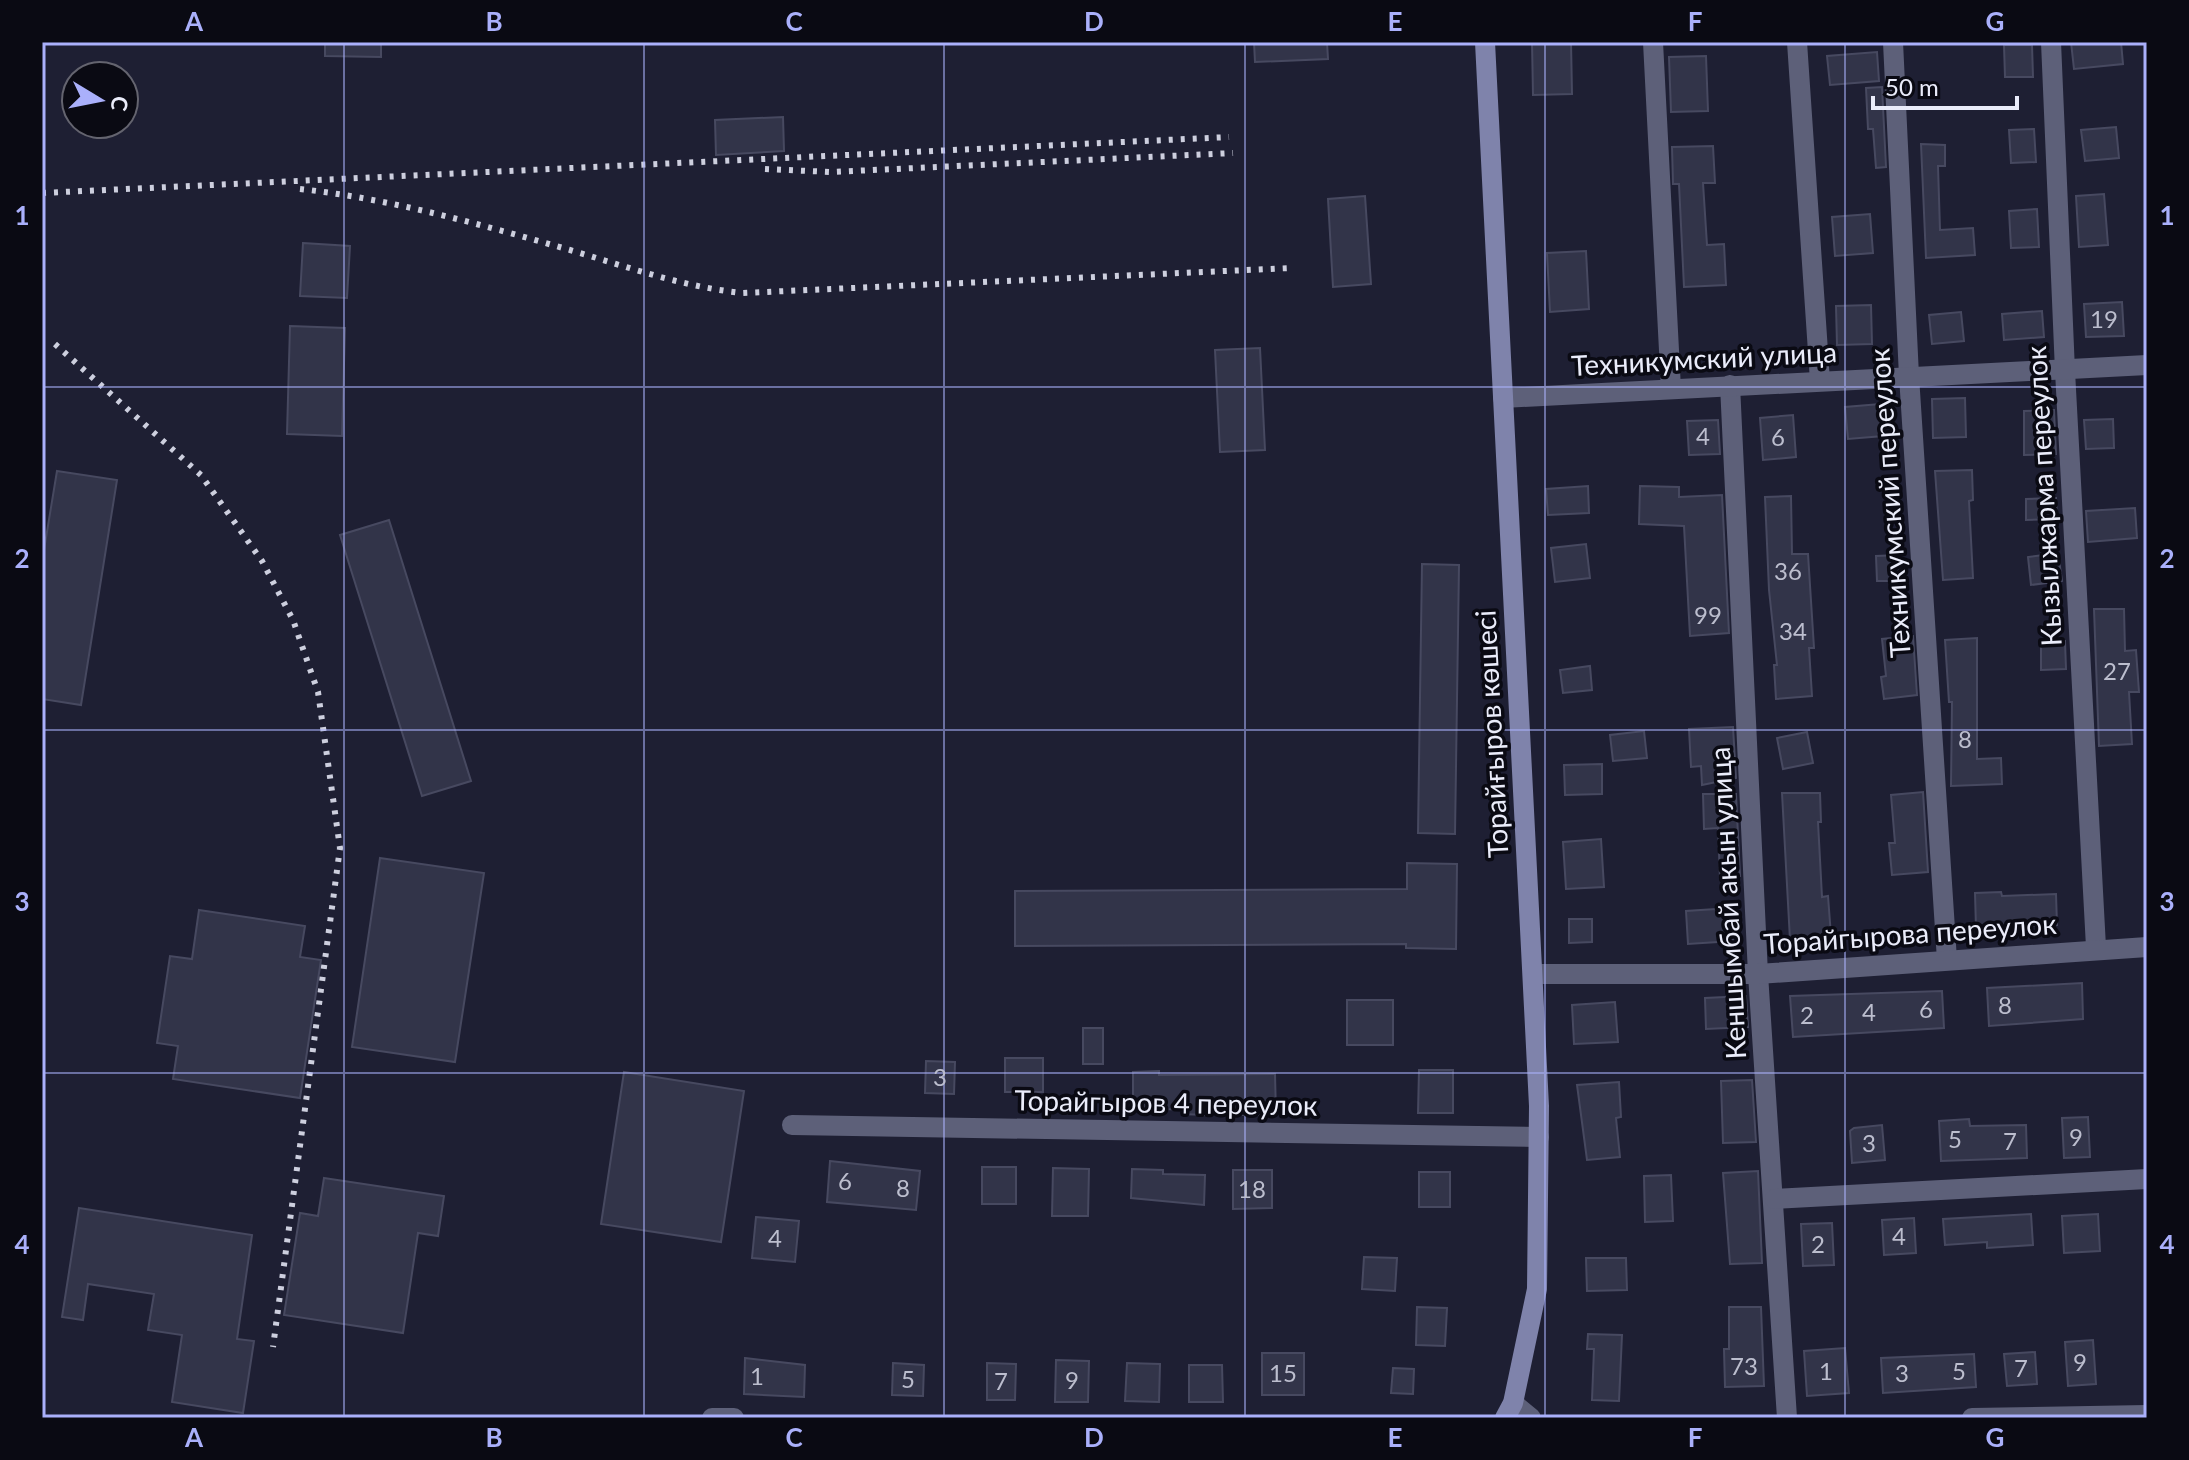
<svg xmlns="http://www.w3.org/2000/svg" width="2189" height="1460" font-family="Lato,sans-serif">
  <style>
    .building { fill: #323449; stroke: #474960; stroke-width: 2 }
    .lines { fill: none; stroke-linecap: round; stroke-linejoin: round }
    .street { stroke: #5d6079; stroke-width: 20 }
    .secondary { stroke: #7f83ab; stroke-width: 20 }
    .rail { stroke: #cdcfde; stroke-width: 6; stroke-dasharray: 4 8; stroke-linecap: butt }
    .grid { fill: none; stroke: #aab0fb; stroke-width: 2; stroke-opacity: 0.55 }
    .labels { text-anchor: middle; stroke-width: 7; stroke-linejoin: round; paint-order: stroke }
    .number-label { font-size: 24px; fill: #bcbece }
    .street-label { font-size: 28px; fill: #eaecfa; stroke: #0a0a13 }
    .neatline { fill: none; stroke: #aab0fb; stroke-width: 3 }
    .grid-label { font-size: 26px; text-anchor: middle; font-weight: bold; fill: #aab0fb }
  </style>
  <rect width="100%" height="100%" fill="#1e1f33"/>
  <g class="building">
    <path d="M325 42H381V57L325 56Z"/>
    <path d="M1254 42H1327L1328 59 1255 62Z"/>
    <path d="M1532 42H1571L1572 94 1533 95Z"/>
    <path d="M2071 42H2121L2123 64 2074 69Z"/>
    <path d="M2004 45H2032L2033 77H2005Z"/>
    <path d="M1877 52 1879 81 1830 85 1827 56Z"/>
    <path d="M1706 56 1708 111 1671 112 1669 57Z"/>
    <path d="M1882 87 1886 167 1876 168 1873 129H1868L1866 88Z"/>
    <path d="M783 117 784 151 716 155 715 120Z"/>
    <path d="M2116 127 2119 158 2085 161 2081 130Z"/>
    <path d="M2034 129 2036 162 2011 163 2009 130Z"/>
    <path d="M1921 144 1945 145V166H1938L1940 230 1973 228 1975 255 1926 258Z"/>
    <path d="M1713 146 1715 183H1703L1707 245 1724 244 1726 285 1684 287 1679 184H1673L1672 147Z"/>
    <path d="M2104 194 2108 245 2079 247 2076 196Z"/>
    <path d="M1365 196 1371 284 1333 287 1328 199Z"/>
    <path d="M2037 209 2039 247 2011 248 2009 211Z"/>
    <path d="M1870 214 1873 253 1835 256 1832 217Z"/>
    <path d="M303 243 350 246 347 298 300 296Z"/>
    <path d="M1586 251 1589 309 1550 312 1547 253Z"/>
    <path d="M2122 302 2124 336 2086 337 2084 304Z"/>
    <path d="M1871 305 1872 344 1837 345 1836 306Z"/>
    <path d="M2042 311 2044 337 2004 340 2002 314Z"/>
    <path d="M1961 312 1964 341 1932 344 1929 315Z"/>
    <path d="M290 326 345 328 342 436 287 434Z"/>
    <path d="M1260 348 1265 450 1220 452 1215 350Z"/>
    <path d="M1965 398 1966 437 1933 438 1932 399Z"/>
    <path d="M1880 404 1883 436 1848 439 1845 407Z"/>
    <path d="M2054 410 2056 454 2024 455V411Z"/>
    <path d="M1793 415 1796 457 1763 460 1760 418Z"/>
    <path d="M2113 419 2114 448 2086 449 2084 420Z"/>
    <path d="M1718 420 1720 454 1689 455 1687 421Z"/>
    <path d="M1972 470 1973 500 1969 501 1973 578 1943 580 1935 471Z"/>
    <path d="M57 471 117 480 81 705 42 699V562Z"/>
    <path d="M1588 486 1589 513 1548 515 1546 489Z"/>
    <path d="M1640 486 1679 487V497L1722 495 1729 633 1690 636 1684 526 1639 524Z"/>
    <path d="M1791 496 1792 554H1808L1814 648H1809L1812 696 1776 699 1774 665H1777L1769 590 1765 497Z"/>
    <path d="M2056 498 2057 519 2026 520V499Z"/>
    <path d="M2135 508 2137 538 2088 542 2086 511Z"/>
    <path d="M389 520 471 781 422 796 340 535Z"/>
    <path d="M1586 544 1590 578 1555 582 1551 548Z"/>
    <path d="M2058 553 2062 581 2031 585 2028 557Z"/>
    <path d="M1899 555 1900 581H1877L1876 556Z"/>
    <path d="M1422 564 1459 565 1455 834 1418 833Z"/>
    <path d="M2094 609H2124L2125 651 2136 650 2139 692H2129L2132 744 2099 746Z"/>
    <path d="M1913 636 1917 695 1884 699 1881 677 1886 676 1882 639Z"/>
    <path d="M1977 638V759L2001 758 2002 784 1951 786 1952 702H1949L1945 640Z"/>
    <path d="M2065 641 2066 669 2041 670V642Z"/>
    <path d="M1590 666 1592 690 1563 693 1560 670Z"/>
    <path d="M1733 727 1736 778 1702 785 1701 766 1691 767 1689 729Z"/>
    <path d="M1644 731 1647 758 1613 761 1610 735Z"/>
    <path d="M1807 732 1813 763 1783 769 1777 738Z"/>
    <path d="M1602 764V794L1565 795 1564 765Z"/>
    <path d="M1923 792 1928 872 1892 875 1889 843H1895L1891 795Z"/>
    <path d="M1782 793H1820L1821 822H1818L1822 897 1828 896 1831 936 1790 940Z"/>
    <path d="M1703 794H1736L1740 876 1720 877 1718 828 1704 829Z"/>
    <path d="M1601 839 1604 887 1566 889 1563 842Z"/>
    <path d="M380 858 484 873 455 1062 352 1047Z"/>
    <path d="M1407 863 1457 864 1456 949 1406 948V944L1015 946V891L1407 889Z"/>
    <path d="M2001 892 2002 896 2056 894 2057 925 1976 928 1975 893Z"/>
    <path d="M1731 908 1733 941 1688 944 1686 911Z"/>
    <path d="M199 910 305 926 300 957 321 960 300 1098 173 1079 178 1046 157 1043 170 956 192 959Z"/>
    <path d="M1569 919H1592V942L1569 943Z"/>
    <path d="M2082 983 2083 1019 1989 1026 1987 988Z"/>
    <path d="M1942 991 1944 1028 1793 1037 1790 996Z"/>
    <path d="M1746 996 1748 1027 1706 1029 1705 998Z"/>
    <rect x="1347" y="1000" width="46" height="45"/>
    <path d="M1615 1002 1618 1042 1574 1044 1572 1005Z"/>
    <rect x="1083" y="1028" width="20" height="36"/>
    <rect x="1005" y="1058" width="38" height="34"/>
    <path d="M926 1061 955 1062 954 1094 925 1093Z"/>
    <path d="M1419 1070H1453V1113H1418Z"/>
    <path d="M1159 1071V1075L1275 1074 1276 1115H1232V1102H1205V1115L1182 1114 1183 1109 1133 1110V1072Z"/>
    <path d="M624 1072 744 1091 721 1242 601 1224Z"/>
    <path d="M1752 1080 1756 1142 1723 1143 1721 1081Z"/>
    <path d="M1619 1082 1621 1117 1616 1118 1620 1157 1587 1160 1577 1085Z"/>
    <path d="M2088 1117 2090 1157 2064 1158 2062 1118Z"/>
    <path d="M1969 1119 1970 1126 2026 1125 2027 1158 1941 1161 1939 1121Z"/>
    <path d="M1882 1125 1885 1160 1852 1163 1850 1131 1854 1128Z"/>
    <path d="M830 1161 920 1171 916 1210 827 1202Z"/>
    <rect x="982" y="1167" width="34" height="37"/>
    <path d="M1053 1168 1089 1169 1088 1216H1052Z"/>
    <path d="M1132 1169 1163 1170V1174L1205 1175 1204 1205 1131 1198Z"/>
    <path d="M1233 1170H1272V1208L1233 1209Z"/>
    <path d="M1758 1171 1762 1263 1730 1264 1723 1173Z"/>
    <rect x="1419" y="1172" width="31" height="35"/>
    <path d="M1671 1175 1673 1221 1645 1222 1644 1176Z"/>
    <path d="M324 1178 444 1196 438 1236 418 1233 403 1333 284 1315 300 1213 318 1216Z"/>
    <path d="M79 1208 252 1235 237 1339 254 1341 243 1413 172 1402 182 1335 148 1330 154 1294 88 1284 83 1320 62 1317Z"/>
    <path d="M2031 1214 2033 1245 1987 1248V1242L1945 1245 1943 1219Z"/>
    <path d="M2098 1214 2100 1251 2064 1253 2062 1216Z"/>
    <path d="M756 1217 799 1221 795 1262 752 1258Z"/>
    <path d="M1914 1218 1916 1253 1884 1255 1882 1220Z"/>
    <path d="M1832 1223 1834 1265 1803 1266 1801 1224Z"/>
    <path d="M1364 1257 1397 1258 1395 1291 1362 1289Z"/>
    <path d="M1586 1258H1626L1627 1290 1587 1291Z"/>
    <path d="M1417 1307 1447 1308 1445 1346 1416 1345Z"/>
    <path d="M1729 1307H1761L1764 1386 1725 1387 1724 1349H1729Z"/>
    <path d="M1588 1334 1622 1335 1619 1401 1592 1400 1594 1349H1587Z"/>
    <path d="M2093 1340 2096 1384 2068 1386 2065 1342Z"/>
    <path d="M1845 1348 1849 1393 1807 1396 1804 1351Z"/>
    <path d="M2035 1352 2037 1384 2007 1386 2004 1354Z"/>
    <rect x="1262" y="1353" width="42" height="42"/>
    <path d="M1974 1354 1976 1387 1883 1393 1881 1358Z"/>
    <path d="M745 1358 805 1365 804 1397 744 1394Z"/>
    <path d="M1056 1360 1089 1361 1088 1402H1055Z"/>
    <path d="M893 1363 924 1365 923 1396 892 1395Z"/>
    <path d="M987 1363 1016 1364 1015 1400H987Z"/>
    <path d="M1127 1363 1160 1364 1159 1402 1125 1401Z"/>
    <path d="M1189 1365H1222L1223 1402H1189Z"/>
    <path d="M1393 1368 1414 1369 1413 1394 1391 1393Z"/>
  </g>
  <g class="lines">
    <g class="street">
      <path d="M1653 42 1671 389"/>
      <path d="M1797 42 1820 381"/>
      <path d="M1893 42 1909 376 1947 960"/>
      <path d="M2051 42 2065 371 2096 947"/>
      <path d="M1730 385 1758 974 1787 1418"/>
      <path d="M1503 398 2147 365"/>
      <path d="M1533 974H1758L2147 947"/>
      <path d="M792 1125 1539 1137"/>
      <path d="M1775 1199 2147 1179"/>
      <path d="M1513 1403 1531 1418"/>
      <path d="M712 1418H734"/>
      <path d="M1972 1418 2147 1415"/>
    </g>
    <path class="secondary" d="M1485 42 1539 1106 1537 1289 1513 1403 1505 1418"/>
    <g class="rail">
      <path d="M765 169 831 172 1233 153"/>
      <path d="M300 189C392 199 482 225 570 250 628 267 683 287 743 293L1291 268"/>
      <path d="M42 193 1229 137"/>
      <path d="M55 344 201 475 262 561 293 620 318 692 340 848 273 1347"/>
    </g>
  </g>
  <path class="grid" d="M344 42V1418M644 42V1418M944 42V1418M1245 42V1418M1545 42V1418M1845 42V1418M42 387H2147M42 730H2147M42 1073H2147"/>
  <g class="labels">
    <g class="number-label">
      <text x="2104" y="328">19</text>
      <text x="1703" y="445">4</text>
      <text x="1778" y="446">6</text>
      <text x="1788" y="580">36</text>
      <text x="1708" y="624">99</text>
      <text x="1793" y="640">34</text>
      <text x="2117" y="680">27</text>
      <text x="1965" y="748">8</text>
      <text x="2005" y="1014">8</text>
      <text x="1926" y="1018">6</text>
      <text x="1869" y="1021">4</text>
      <text x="1807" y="1024">2</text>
      <text x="940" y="1086">3</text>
      <text x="2076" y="1146">9</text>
      <text x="1955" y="1148">5</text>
      <text x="2010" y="1150">7</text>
      <text x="1869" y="1152">3</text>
      <text x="845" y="1190">6</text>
      <text x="903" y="1197">8</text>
      <text x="1252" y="1198">18</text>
      <text x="1899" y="1245">4</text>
      <text x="775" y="1247">4</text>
      <text x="1818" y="1253">2</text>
      <text x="2080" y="1371">9</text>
      <text x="1744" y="1375">73</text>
      <text x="2021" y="1377">7</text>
      <text x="1826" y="1380">1</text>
      <text x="1959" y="1380">5</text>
      <text x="1283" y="1382">15</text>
      <text x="1902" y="1382">3</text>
      <text x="757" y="1385">1</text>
      <text x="908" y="1388">5</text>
      <text x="1072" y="1389">9</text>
      <text x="1001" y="1390">7</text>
    </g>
    <g class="street-label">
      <text transform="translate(1704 359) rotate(-3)" y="10">Техникумский улица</text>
      <text transform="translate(2044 496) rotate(-93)" y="10">Кызылжарма переулок</text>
      <text transform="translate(1890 503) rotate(-94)" y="10">Техникумский переулок</text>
      <text transform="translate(1492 734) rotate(-93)" y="10">Торайғыров көшесі</text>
      <text transform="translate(1728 903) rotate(-93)" y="10">Кеншымбай акын улица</text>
      <text transform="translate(1910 934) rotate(-4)" y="10">Торайгырова переулок</text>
      <text transform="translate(1166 1103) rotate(1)" y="10">Торайгыров 4 переулок</text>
    </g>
  </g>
  <rect width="2189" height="1460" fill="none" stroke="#0a0a13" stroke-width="88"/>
  <g transform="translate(100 100) rotate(100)"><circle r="38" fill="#0a0a13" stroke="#64646f" stroke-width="2"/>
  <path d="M0-6L14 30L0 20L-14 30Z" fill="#aab0fb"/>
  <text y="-12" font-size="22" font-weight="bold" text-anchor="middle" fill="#eaecfa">С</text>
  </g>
  <path d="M1873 96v12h144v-12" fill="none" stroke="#eaecfa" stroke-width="4"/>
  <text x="1885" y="96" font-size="24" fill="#eaecfa" stroke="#0a0a13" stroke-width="6" paint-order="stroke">50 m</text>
  <rect x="44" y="44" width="2101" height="1372" class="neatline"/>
  <g class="grid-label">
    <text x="194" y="31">A</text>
    <text x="494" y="31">B</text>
    <text x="794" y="31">C</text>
    <text x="1094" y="31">D</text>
    <text x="1395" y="31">E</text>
    <text x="1695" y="31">F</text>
    <text x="1995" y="31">G</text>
    <text x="22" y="225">1</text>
    <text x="2167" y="225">1</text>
    <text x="22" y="568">2</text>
    <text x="2167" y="568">2</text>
    <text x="22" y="911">3</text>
    <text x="2167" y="911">3</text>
    <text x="22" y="1254">4</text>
    <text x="2167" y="1254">4</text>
    <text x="194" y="1447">A</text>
    <text x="494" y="1447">B</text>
    <text x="794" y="1447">C</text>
    <text x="1094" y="1447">D</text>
    <text x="1395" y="1447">E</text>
    <text x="1695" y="1447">F</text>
    <text x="1995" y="1447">G</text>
  </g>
</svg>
